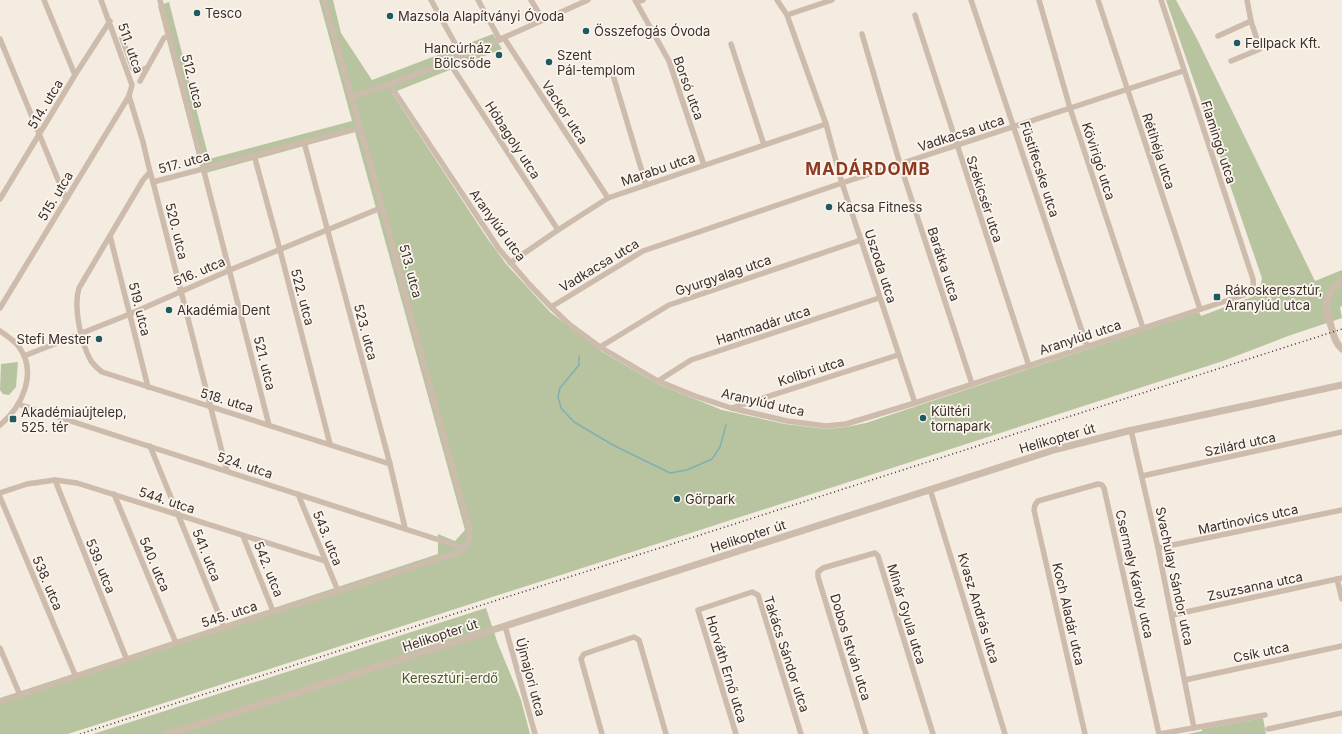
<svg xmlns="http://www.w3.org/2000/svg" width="1342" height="734" font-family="Inter,sans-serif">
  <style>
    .green { fill: #b8c4a0 }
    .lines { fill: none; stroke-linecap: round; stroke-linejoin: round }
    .stream { stroke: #7fb0b2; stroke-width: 1.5 }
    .minor { stroke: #cdbbac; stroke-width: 5.5 }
    .tertiary { stroke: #cdbbac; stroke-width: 7 }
    .rail { stroke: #3b302b; stroke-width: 1.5; stroke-dasharray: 1 3; stroke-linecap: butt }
    .poi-dot { fill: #1f5a5e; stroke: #fbf5ee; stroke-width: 1.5 }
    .labels { text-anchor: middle; stroke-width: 3.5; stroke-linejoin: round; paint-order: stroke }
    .poi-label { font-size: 13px; fill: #3b302b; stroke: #fbf5ee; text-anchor: start }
    .street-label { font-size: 13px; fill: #3b302b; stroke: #fbf5ee }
    .park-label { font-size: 13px; fill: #4a5a2e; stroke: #fbf5ee }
    .district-label { font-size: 17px; font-weight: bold; letter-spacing: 1px; fill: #8c3b22; stroke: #fbf5ee }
  </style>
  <rect width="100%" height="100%" fill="#f4ebe1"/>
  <g class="green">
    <path d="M319 0H333L341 33 372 80 493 34 502 49 392 93 487 238 507 265 550 312 576 332 601 351 658 384 722 410 785 424 826 429 846 427 866 423 1199 312 1201 316 1252 297 1259 292 1262 278 1166 0H1176L1197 39 1315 281 1342 270V306L1340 307 1342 318 1288 336 1223 361 68 734H0V698L438 554V534L455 541 465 530 355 132 202 174 158 6 169 2 209 159 352 121Z"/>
    <path d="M18 362 16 387 9 395 3 394 0 390 1 364Z"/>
    <path d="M486 608 498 644 521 700 530 734H93Z"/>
    <path d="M1263 718 1266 734H1188L1202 731V729Z"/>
  </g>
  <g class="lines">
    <path class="stream" d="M579 356V365L560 388 558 397 561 408 574 422 613 445 670 473 687 470 712 459 720 447 726 425"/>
    <g class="minor">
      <path d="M44 0 75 75"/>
      <path d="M101 0 132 85 129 96 143 142 150 172"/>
      <path d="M160 0 269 425"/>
      <path d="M431 0 462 56"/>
      <path d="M478 0 500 40"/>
      <path d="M531 0 543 20"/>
      <path d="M635 0 669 61 704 165"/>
      <path d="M777 0 787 15 826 124 842 183 915 403"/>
      <path d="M971 0 1087 346"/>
      <path d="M1039 0 1070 108 1143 328"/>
      <path d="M1098 0 1200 309"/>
      <path d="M636 2 643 0"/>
      <path d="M787 15 832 0"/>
      <path d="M915 15 1029 366"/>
      <path d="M862 34 900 164 972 384"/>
      <path d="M1218 36 1251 21"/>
      <path d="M122 38 133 69 138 71 147 68"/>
      <path d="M504 38 608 198"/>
      <path d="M0 39 66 199"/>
      <path d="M731 44 764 145"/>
      <path d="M1231 61 1260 49 1251 21 1247 0"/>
      <path d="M449 62 558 230"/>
      <path d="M613 75 646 185"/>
      <path d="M140 81 164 38 170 35"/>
      <path d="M390 85 499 249 529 284 551 307 570 325 600 347 658 381 695 396 731 408 787 421 826 426 846 424 915 403 1247 294C1253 290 1254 287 1253 279L1161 0"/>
      <path d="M351 98 449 62 588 0"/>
      <path d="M359 128 153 182 150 172 143 180 79 288C73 307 81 343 91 361 94 365 98 369 102 372L390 464"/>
      <path d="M304 142 390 464 405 528"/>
      <path d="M254 155 280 250 330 444"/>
      <path d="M153 182 227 471"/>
      <path d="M0 199 75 75 110 21"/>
      <path d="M110 236 148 387"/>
      <path d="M510 263 558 230 608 198 826 124"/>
      <path d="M551 307 643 251 842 183 1183 71"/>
      <path d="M0 308 129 96"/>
      <path d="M0 331C7 336 14 340 19 347 38 373 22 407 0 425"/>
      <path d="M600 347 669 305 861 240"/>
      <path d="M24 356 130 314 230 270 383 207"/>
      <path d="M658 381 691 360 879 298"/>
      <path d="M18 404 464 548"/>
      <path d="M732 408 898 355"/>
      <path d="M1131 430 1158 548 1194 728"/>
      <path d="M150 446 224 627"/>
      <path d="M1142 476 1342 432"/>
      <path d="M55 480 127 660"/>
      <path d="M930 489 1005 734"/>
      <path d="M0 493 27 484 55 480 77 483 325 561"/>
      <path d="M114 494 176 643"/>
      <path d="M298 494 338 591"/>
      <path d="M0 497 76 677"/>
      <path d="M243 536 273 611"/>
      <path d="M1158 548 1342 510"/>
      <path d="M1337 579 1342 599"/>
      <path d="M1172 615 1342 578"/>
      <path d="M505 626 535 734"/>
      <path d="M0 648 20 695"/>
      <path d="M1185 680 1342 646"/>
      <path d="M0 702 176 643 457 553C469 546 471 540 469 527L411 317 383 209 324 0"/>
      <path d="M1268 729 1342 713"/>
      <path d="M602 734 581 659 584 654 634 637 639 640 666 734"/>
      <path d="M736 734 698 610 752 592 758 595 801 734"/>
      <path d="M866 734 818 577V572L823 568 875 553 878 556 933 734"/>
      <path d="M1085 734 1034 510 1035 505 1038 501 1098 484 1102 485 1104 488 1159 734"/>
      <path d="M1160 734 1265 715"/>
    </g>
    <g class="tertiary">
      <path d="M1342 281C1321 296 1325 308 1332 329 1334 337 1336 344 1342 349"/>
      <path d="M168 734 1057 449 1128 431 1342 385"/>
    </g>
    <path class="rail" d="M80 734 1342 329"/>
  </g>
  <g class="poi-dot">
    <circle cx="197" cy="13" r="4"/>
    <circle cx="390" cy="16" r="4"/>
    <circle cx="586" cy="31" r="4"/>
    <circle cx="1237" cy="43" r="4"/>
    <circle cx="499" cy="55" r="4"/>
    <circle cx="549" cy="62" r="4"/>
    <circle cx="829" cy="207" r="4"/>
    <rect x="1213" y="293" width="8" height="8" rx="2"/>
    <circle cx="169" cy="310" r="4"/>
    <circle cx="99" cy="339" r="4"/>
    <circle cx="923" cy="418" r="4"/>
    <rect x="9" y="415" width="8" height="8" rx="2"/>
    <circle cx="677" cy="499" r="4"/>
  </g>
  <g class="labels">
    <g class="poi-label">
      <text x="205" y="18">Tesco</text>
      <text x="398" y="21">Mazsola Alapítványi Óvoda</text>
      <text x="594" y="36">Összefogás Óvoda</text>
      <text x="1245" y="48">Fellpack Kft.</text>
      <text x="491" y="53" text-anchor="end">Hancúrház<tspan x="491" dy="15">Bölcsőde</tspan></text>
      <text x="557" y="60">Szent<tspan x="557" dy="15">Pál-templom</tspan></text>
      <text x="837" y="212">Kacsa Fitness</text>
      <text x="1225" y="295">Rákoskeresztúr,<tspan x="1225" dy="15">Aranylúd utca</tspan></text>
      <text x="177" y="315">Akadémia Dent</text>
      <text x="91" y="344" text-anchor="end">Stefi Mester</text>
      <text x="931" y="416">Kültéri<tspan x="931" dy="15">tornapark</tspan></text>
      <text x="21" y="417">Akadémiaújtelep,<tspan x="21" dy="15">525. tér</tspan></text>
      <text x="685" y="504">Görpark</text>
    </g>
    <g class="street-label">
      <text transform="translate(131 48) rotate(71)" y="5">511. utca</text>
      <text transform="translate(193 81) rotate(76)" y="5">512. utca</text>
      <text transform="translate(689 88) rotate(70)" y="5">Borsó utca</text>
      <text transform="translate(45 104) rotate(-59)" y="5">514. utca</text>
      <text transform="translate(565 112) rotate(57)" y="5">Vackor utca</text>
      <text transform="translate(961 133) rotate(-18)" y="5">Vadkacsa utca</text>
      <text transform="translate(513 140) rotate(57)" y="5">Hóbagoly utca</text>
      <text transform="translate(1219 142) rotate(72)" y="5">Flamingó utca</text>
      <text transform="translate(1159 151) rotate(72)" y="5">Rétihéja utca</text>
      <text transform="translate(1099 161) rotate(72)" y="5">Kövirigó utca</text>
      <text transform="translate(184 162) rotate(-15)" y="5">517. utca</text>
      <text transform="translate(658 169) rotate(-19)" y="5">Marabu utca</text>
      <text transform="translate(1040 169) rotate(72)" y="5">Füstifecske utca</text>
      <text transform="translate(55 196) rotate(-59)" y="5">515. utca</text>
      <text transform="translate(985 199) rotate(72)" y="5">Székicsér utca</text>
      <text transform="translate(498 225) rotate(54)" y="5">Aranylúd utca</text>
      <text transform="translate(177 231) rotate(76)" y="5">520. utca</text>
      <text transform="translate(944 264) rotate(72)" y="5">Barátka utca</text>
      <text transform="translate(599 265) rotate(-31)" y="5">Vadkacsa utca</text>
      <text transform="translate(881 266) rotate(72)" y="5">Uszoda utca</text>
      <text transform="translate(199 271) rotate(-23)" y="5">516. utca</text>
      <text transform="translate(411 271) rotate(75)" y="5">513. utca</text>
      <text transform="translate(723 275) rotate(-19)" y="5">Gyurgyalag utca</text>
      <text transform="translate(303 297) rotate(75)" y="5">522. utca</text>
      <text transform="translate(140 309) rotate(76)" y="5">519. utca</text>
      <text transform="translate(763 325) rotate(-18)" y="5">Hantmadár utca</text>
      <text transform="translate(366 332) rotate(75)" y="5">523. utca</text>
      <text transform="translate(1080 337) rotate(-18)" y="5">Aranylúd utca</text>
      <text transform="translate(265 363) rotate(76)" y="5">521. utca</text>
      <text transform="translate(811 371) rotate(-18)" y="5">Kolibri utca</text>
      <text transform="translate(227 400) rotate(17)" y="5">518. utca</text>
      <text transform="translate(763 402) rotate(13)" y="5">Aranylúd utca</text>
      <text transform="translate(1057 438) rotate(-16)" y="5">Helikopter út</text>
      <text transform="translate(1240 444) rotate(-12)" y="5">Szilárd utca</text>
      <text transform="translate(245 465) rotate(18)" y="5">524. utca</text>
      <text transform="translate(167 500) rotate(18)" y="5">544. utca</text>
      <text transform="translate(1248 519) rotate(-12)" y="5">Martinovics utca</text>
      <text transform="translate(748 536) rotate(-18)" y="5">Helikopter út</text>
      <text transform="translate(328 538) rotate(68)" y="5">543. utca</text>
      <text transform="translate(207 555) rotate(68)" y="5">541. utca</text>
      <text transform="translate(155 564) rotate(67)" y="5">540. utca</text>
      <text transform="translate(101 566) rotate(68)" y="5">539. utca</text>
      <text transform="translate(269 569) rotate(68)" y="5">542. utca</text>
      <text transform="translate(1135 574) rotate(77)" y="5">Csermely Károly utca</text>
      <text transform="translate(1175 576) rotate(78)" y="5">Svachulay Sándor utca</text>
      <text transform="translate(48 583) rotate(67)" y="5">538. utca</text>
      <text transform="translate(1255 586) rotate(-12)" y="5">Zsuzsanna utca</text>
      <text transform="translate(979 608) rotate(73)" y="5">Kvasz András utca</text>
      <text transform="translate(229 614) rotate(-18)" y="5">545. utca</text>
      <text transform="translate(907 614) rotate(73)" y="5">Minár Gyula utca</text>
      <text transform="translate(1069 614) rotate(77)" y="5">Koch Aladár utca</text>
      <text transform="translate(440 635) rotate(-18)" y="5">Helikopter út</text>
      <text transform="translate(851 647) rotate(73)" y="5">Dobos István utca</text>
      <text transform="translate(1261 652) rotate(-12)" y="5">Csík utca</text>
      <text transform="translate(787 654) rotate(72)" y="5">Takács Sándor utca</text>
      <text transform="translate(727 669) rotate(73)" y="5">Horváth Ernő utca</text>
      <text transform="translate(531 677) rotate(75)" y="5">Újmajori utca</text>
    </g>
    <g class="park-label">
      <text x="450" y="683">Keresztúri-erdő</text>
    </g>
    <g class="district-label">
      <text x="868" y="175">MADÁRDOMB</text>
    </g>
  </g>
</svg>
